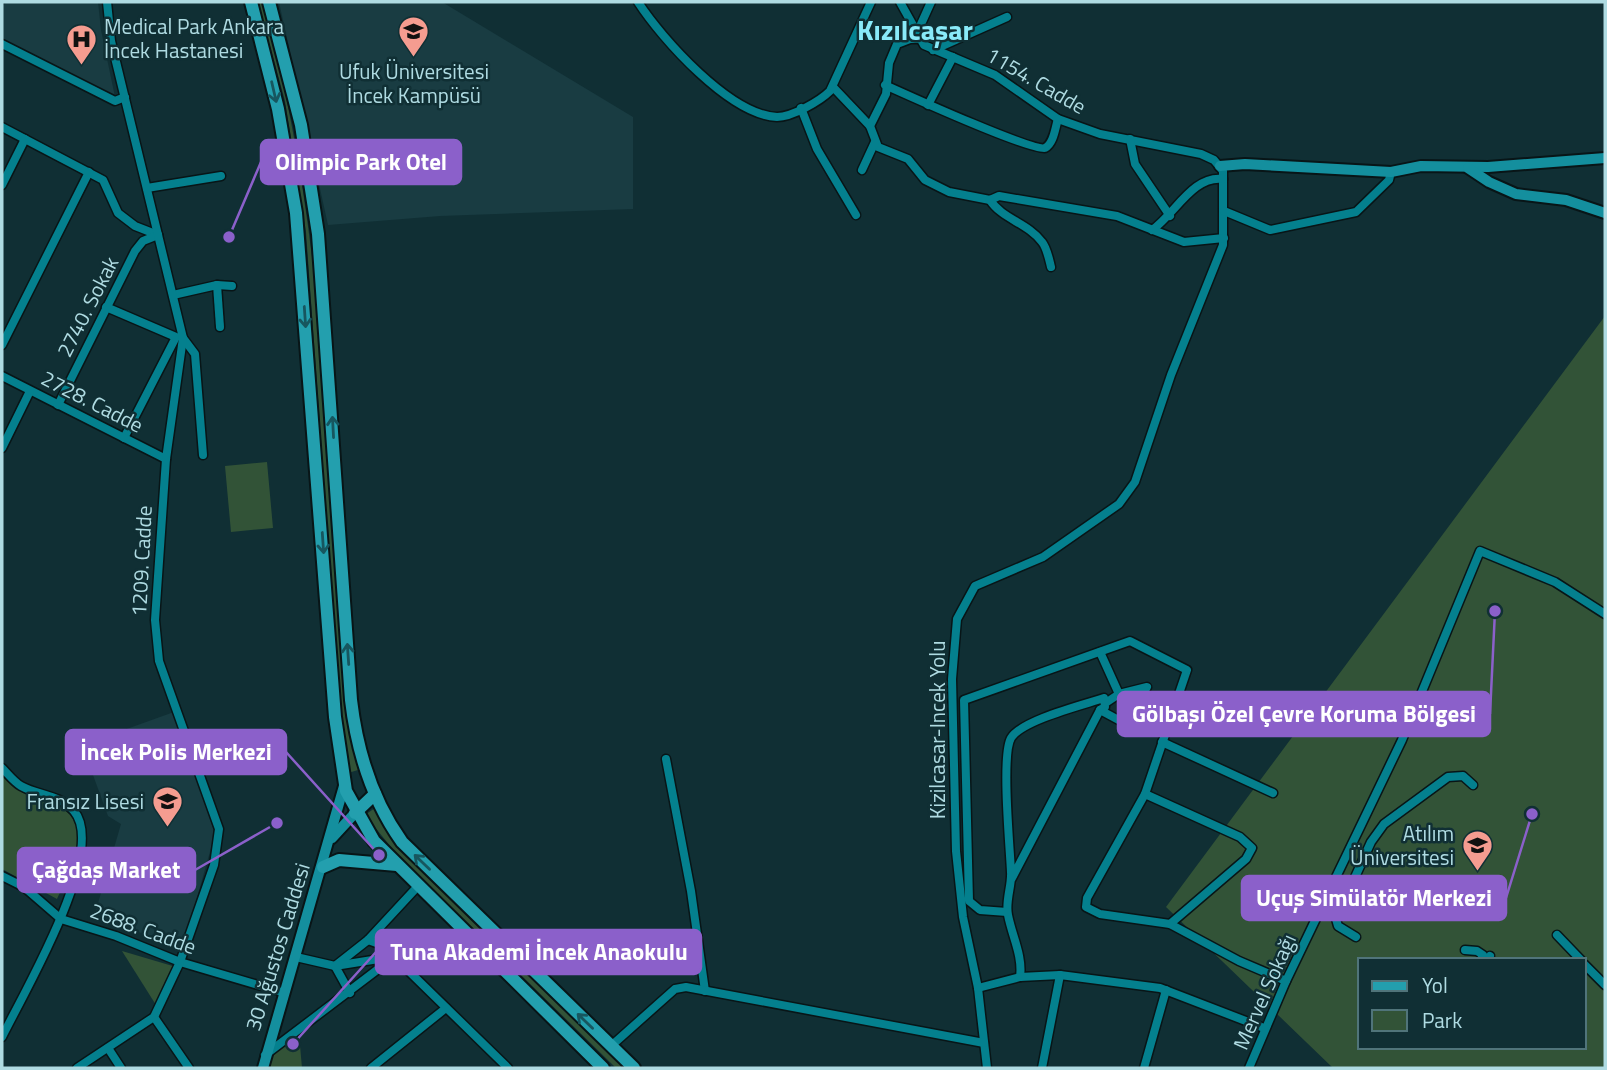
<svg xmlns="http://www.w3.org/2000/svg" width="1607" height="1070" font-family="'Titillium Web',sans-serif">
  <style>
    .built { fill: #193c42 }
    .green { fill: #325337; fill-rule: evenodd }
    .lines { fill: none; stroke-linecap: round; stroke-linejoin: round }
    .street-casing { stroke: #081517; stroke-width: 11 }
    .secondary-casing { stroke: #081517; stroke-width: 14 }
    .primary-casing { stroke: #081517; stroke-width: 16 }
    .street { stroke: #04808e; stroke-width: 8 }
    .secondary { stroke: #148f9e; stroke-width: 10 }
    .primary { stroke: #239fae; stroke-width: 12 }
    .oneway { stroke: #17565f }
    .labels { text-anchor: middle; stroke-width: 5; stroke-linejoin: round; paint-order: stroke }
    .poi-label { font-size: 21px; fill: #afdbe2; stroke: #102f34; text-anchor: end }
    .street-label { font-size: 21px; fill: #afdbe2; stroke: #102f34 }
    .district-label { font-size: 28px; font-weight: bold; fill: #89eaf9; stroke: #102f34 }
    .leader { fill: none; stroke: #8b60ca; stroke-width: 2.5 }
    .callout-dot { fill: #8b60ca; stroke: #102f34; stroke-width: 2.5 }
    .callout { fill: #8b60ca; stroke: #8b60ca; stroke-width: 2.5 }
    .callout-label { font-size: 23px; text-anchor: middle; font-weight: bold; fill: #fff }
  </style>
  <rect width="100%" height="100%" fill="#102f34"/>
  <g class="built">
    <path d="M7 2H98L101 30 115 97 2 40V6Z"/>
    <path d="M279 2H442L633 117V209L440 216 328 225Z"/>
    <path d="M174 712 215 834 183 947 94 917 121 824 108 816 82 745Z"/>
  </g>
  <g class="green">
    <path d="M258 2H263C328 235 329 479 346 719L358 770 348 773 341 716 306 232 285 101Z"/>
    <path d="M1605 316V1068H1333L1166 907ZM1360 960H1584V1047H1360Z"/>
    <path d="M267 462 273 528 231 532 225 466Z"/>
    <path d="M2 774C10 781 17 790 27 795 38 801 53 802 63 809 93 828 69 875 57 899L2 869Z"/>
    <path d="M375 808 402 851 624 1068H616L395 852 365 815Z"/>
    <path d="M122 951 176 967 156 1005Z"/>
    <path d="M299 1034 302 1068H269L271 1053Z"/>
  </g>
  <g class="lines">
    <defs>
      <g id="street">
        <path d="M638 2C662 39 730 115 777 117 792 117 820 101 830 91L871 2"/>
        <path d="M900 2 924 45 995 75 1058 119 1100 134 1201 154 1214 160 1223 171V245L1171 375 1135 482 1119 504 1043 557 975 586 957 619 952 679 956 851 963 917 978 988 987 1068"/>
        <path d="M917 33 931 2"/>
        <path d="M920 39H910L897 44 889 63 886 94 870 126 878 147 908 159 925 180 949 192 990 200 999 196 1117 216 1184 242 1224 238"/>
        <path d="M2 44 115 101 125 97"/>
        <path d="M933 50 1007 17"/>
        <path d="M885 85C905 94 1035 153 1045 148 1054 143 1055 128 1058 119"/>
        <path d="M833 87 870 126"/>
        <path d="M928 105 953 57"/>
        <path d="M801 108 817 149 856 215"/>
        <path d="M2 127 103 180 118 213 135 226 158 235"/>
        <path d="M1130 139 1135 164 1170 216"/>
        <path d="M862 170 875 142"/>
        <path d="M2 185 25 139"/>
        <path d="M147 188 221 176"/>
        <path d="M990 200C1002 219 1028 223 1042 242 1047 248 1049 259 1051 267"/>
        <path d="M1224 211 1270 230 1356 212 1389 180 1391 172"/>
        <path d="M1152 230C1175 214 1193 175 1223 179"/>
        <path d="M217 285 220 327"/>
        <path d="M173 295 217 285 232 286"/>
        <path d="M106 307 176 337 124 438"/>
        <path d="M183 338 195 354 203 455"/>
        <path d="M2 345 89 172"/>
        <path d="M2 376 166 459"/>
        <path d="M58 405 135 251 143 241 158 235"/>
        <path d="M2 448 30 391"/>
        <path d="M1100 652 1119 694 1107 702"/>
        <path d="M1100 710 1126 724 1147 687 1119 694"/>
        <path d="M1162 742 1273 793"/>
        <path d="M666 759 691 891 705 991"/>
        <path d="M2 768C8 774 14 782 21 786 39 796 59 794 74 811 108 851 23 994 2 1037"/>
        <path d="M1145 794 1240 837 1252 848 1246 859 1170 924"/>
        <path d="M2 876 24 887 61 919 116 936 180 962 285 993"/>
        <path d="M1011 880 1100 710 1105 707 1104 698C1083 705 1022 720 1011 738 1001 755 1010 848 1011 872 1012 886 1005 901 1008 915 1012 936 1023 956 1020 977"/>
        <path d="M1007 912 980 910 969 901 964 700 1130 641 1187 670 1145 794 1087 898 1086 907 1100 914 1170 924 1239 961 1286 981"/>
        <path d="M1557 935 1581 960"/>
        <path d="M1356 937 1338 926 1336 919 1371 842 1384 824 1448 777 1463 776 1473 785"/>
        <path d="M368 940 382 945 508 1068"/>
        <path d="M1465 950 1477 951 1483 955 1481 960"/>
        <path d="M296 957 335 966 368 940 419 885"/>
        <path d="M1488 960 1490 956"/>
        <path d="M1584 964 1605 985"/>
        <path d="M978 988 1020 977 1060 975 1160 988 1264 1028"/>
        <path d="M350 993 335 966 391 957"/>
        <path d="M154 1017 189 1068"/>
        <path d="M611 1046 675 989 686 987 984 1043"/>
        <path d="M108 1048 121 1068"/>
        <path d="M265 1055 394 957"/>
        <path d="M77 1068 154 1017 180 962 214 865 219 829 159 661 155 620 166 459 183 338 111 41 107 2"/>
        <path d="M371 1068 446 1008"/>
        <path d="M1042 1068 1060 975"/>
        <path d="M1144 1068 1166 990"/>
        <path d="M1249 1068 1286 981 1402 740 1480 551 1555 582 1605 614"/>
      </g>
      <g id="secondary">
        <path d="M1220 166 1245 164 1391 172 1421 166 1488 167 1605 158"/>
        <path d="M1468 168 1489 182 1516 194 1566 200 1605 213"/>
        <path d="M332 838 355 813"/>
        <path d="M263 1068 344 786"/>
      </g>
      <g id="primary">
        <path d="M251 2 278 109 296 213 335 717 346 791 374 841 603 1068"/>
        <path d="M269 2 301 125 318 234 351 700C357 751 372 800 402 842L634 1068"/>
        <path d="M355 813 375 794"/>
        <path d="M323 867 339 860 397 865"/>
      </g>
    </defs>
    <use href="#street" class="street-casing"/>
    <use href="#secondary" class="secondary-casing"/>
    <use href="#primary" class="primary-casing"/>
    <use href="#street" class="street"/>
    <use href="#secondary" class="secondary"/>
    <use href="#primary" class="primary"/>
  </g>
  <defs><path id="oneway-shaft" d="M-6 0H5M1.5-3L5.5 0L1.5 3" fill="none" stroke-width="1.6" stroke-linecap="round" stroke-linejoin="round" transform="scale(1.75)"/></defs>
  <g class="oneway">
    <use href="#oneway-shaft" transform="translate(274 92) rotate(77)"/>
    <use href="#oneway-shaft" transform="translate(305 317) rotate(86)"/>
    <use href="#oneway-shaft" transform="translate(333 427) rotate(-93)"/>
    <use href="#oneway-shaft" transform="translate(323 543) rotate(86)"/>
    <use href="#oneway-shaft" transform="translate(348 654) rotate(-94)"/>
    <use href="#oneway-shaft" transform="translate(422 862) rotate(-136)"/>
    <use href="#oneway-shaft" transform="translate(585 1021) rotate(-136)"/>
  </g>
  <defs>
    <symbol id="university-pin" viewBox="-11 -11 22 30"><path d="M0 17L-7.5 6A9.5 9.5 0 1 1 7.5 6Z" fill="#f59c90" stroke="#102f34"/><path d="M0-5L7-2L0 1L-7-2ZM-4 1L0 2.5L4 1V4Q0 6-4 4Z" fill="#111"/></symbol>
    <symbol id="hospital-pin" viewBox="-11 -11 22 30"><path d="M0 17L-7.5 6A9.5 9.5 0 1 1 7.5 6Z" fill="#f59c90" stroke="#102f34"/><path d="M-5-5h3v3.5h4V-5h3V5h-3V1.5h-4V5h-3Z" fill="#111"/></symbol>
    <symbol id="school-pin" viewBox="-11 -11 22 30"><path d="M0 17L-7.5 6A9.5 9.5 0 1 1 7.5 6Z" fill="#f59c90" stroke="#102f34"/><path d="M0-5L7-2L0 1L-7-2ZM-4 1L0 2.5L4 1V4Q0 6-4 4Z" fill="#111"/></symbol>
  </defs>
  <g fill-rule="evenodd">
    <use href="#university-pin" x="396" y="14" width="35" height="47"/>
    <use href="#hospital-pin" x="64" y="22" width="35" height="47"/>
    <use href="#school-pin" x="150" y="784" width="35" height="47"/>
    <use href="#university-pin" x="1460" y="828" width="35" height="47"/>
  </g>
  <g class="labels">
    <g class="poi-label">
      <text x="104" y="34" text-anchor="start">Medical Park Ankara<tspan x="104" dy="24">İncek Hastanesi</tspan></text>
      <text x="414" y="79" text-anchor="middle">Ufuk Üniversitesi<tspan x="414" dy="24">İncek Kampüsü</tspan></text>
      <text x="144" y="809">Fransız Lisesi</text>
      <text x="1454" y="841">Atılım<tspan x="1454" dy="24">Üniversitesi</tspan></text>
    </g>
    <g class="street-label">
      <text transform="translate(1036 81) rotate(30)" y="7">1154. Cadde</text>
      <text transform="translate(88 307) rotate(-63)" y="7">2740. Sokak</text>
      <text transform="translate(92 402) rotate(27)" y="7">2728. Cadde</text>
      <text transform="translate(142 561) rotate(-87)" y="7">1209. Cadde</text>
      <text transform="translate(938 730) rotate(-90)" y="7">Kizilcasar-Incek Yolu</text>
      <text transform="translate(143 929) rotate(20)" y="7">2688. Cadde</text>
      <text transform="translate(278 947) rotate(-73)" y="7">30 Ağustos Caddesi</text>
      <text transform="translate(1265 992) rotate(-66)" y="7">Mervel Sokağı</text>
    </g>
    <g class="district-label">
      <text x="915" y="40">Kızılcaşar</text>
    </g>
  </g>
  <path class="leader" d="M229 237L261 162M1495 611L1490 714M379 855L286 752M277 823L195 870M1532 814L1506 898M293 1044L376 952"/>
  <g class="callout-dot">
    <circle cx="229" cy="237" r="7"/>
    <circle cx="1495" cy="611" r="7"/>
    <circle cx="379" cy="855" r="7"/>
    <circle cx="277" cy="823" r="7"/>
    <circle cx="1532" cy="814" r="7"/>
    <circle cx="293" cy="1044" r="7"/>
  </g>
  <g class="callout">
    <rect x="261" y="140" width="200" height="44" rx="7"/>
    <rect x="1118" y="692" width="372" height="44" rx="7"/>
    <rect x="66" y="730" width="220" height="44" rx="7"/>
    <rect x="18" y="848" width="177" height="44" rx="7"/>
    <rect x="1242" y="876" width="264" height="44" rx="7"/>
    <rect x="376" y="930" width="325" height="44" rx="7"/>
  </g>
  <g class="callout-label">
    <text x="361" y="170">Olimpic Park Otel</text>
    <text x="1304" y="722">Gölbaşı Özel Çevre Koruma Bölgesi</text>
    <text x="176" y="760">İncek Polis Merkezi</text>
    <text x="106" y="878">Çağdaş Market</text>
    <text x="1374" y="906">Uçuş Simülatör Merkezi</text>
    <text x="539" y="960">Tuna Akademi İncek Anaokulu</text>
  </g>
  <rect width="1607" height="1070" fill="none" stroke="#afdbe2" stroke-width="7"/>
  <rect x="1358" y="958" width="228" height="91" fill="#102f34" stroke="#50747a" stroke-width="2"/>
  <rect x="1372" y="981" width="35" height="10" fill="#239fae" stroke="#50747a" stroke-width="2"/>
  <text x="1422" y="993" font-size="21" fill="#afdbe2">Yol</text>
  <rect x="1372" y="1010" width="35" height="21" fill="#325337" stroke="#50747a" stroke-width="2"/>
  <text x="1422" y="1028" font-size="21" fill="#afdbe2">Park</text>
</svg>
